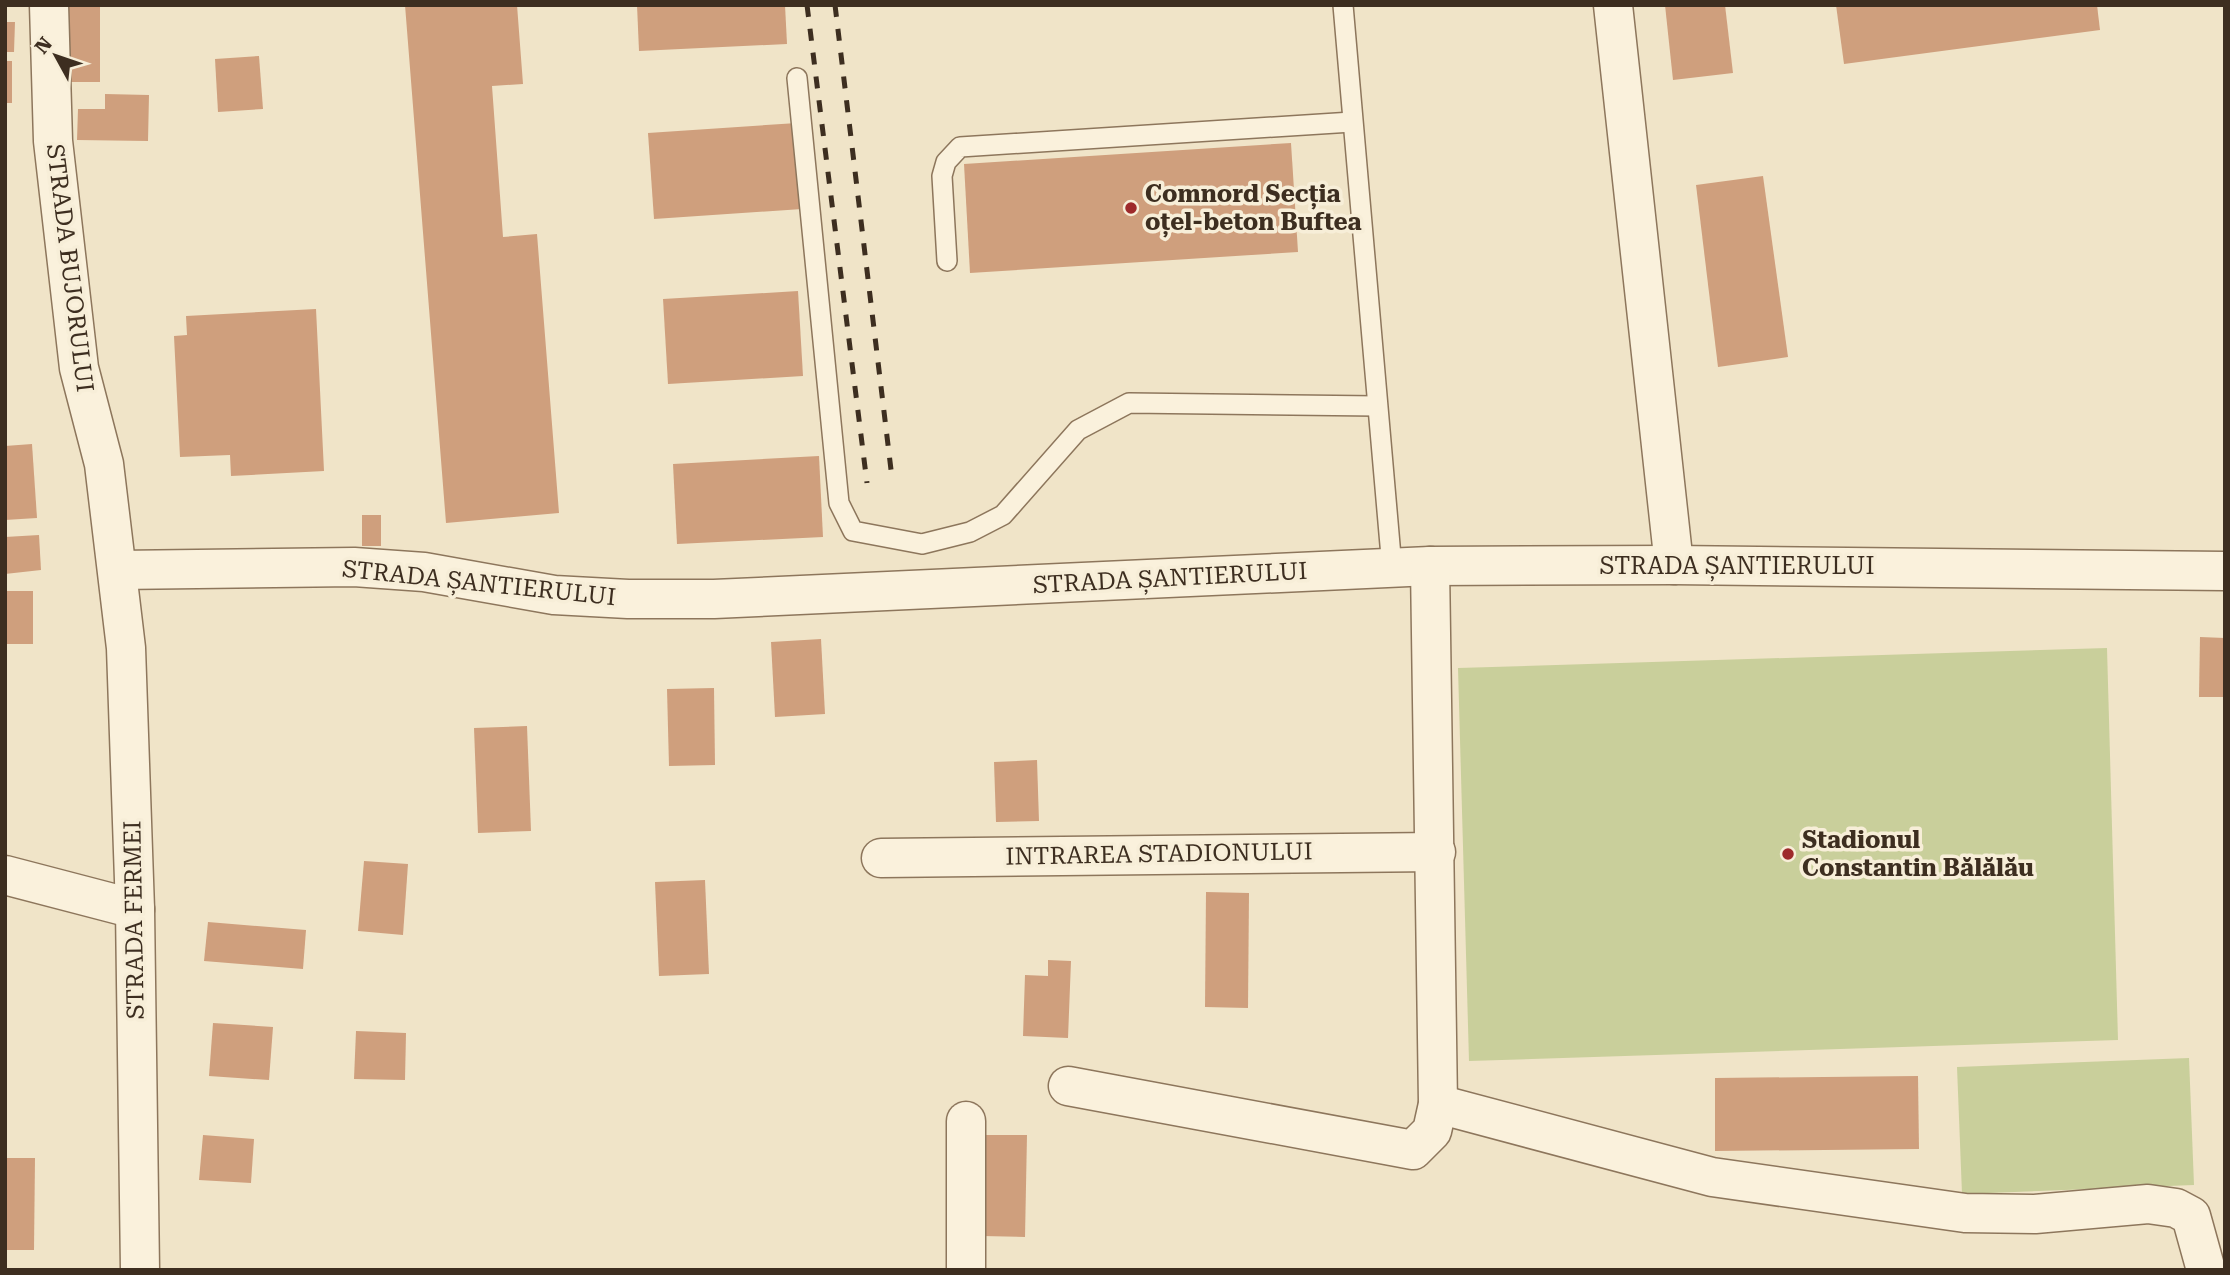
<svg xmlns="http://www.w3.org/2000/svg" width="2230" height="1275" font-family="'Roboto Serif',serif">
  <style>
    .green { fill: #c9cf9b }
    .building { fill: #cf9f7d }
    .lines { fill: none; stroke-linecap: round; stroke-linejoin: round }
    .lane-casing { stroke: #8d765c; stroke-width: 22 }
    .street-casing { stroke: #8d765c; stroke-width: 41 }
    .lane { stroke: #faf1dc; stroke-width: 19 }
    .street { stroke: #faf1dc; stroke-width: 38 }
    .rail { stroke: #3d2e20; stroke-width: 5; stroke-dasharray: 12 12; stroke-linecap: butt }
    .poi-dot { fill: #9e2a2b; stroke: #f7eed8; stroke-width: 2.5 }
    .labels { text-anchor: middle; stroke-width: 7; stroke-linejoin: round; paint-order: stroke }
    .poi-label { font-size: 24px; font-weight: bold; fill: #3d2e20; stroke: #f7eed8; text-anchor: start }
    .street-label { font-size: 24px; fill: #3d2e20; stroke: #f7eed8 }
  </style>
  <rect width="100%" height="100%" fill="#f0e4c8"/>
  <g class="green">
    <path d="M2107 648 2118 1040 1469 1061 1458 668Z"/>
    <path d="M2189 1058 2194 1185 1962 1194 1957 1067Z"/>
  </g>
  <g class="building">
    <path d="M63 5H100V82H64Z"/>
    <path d="M405 5H517L523 84 492 86 503 237 537 234 559 513 446 523Z"/>
    <path d="M637 5H785L787 44 639 51Z"/>
    <path d="M1665 5H1725L1733 73 1673 80Z"/>
    <path d="M1836 5H2097L2100 30 1844 64Z"/>
    <path d="M5 22H15L14 52H5Z"/>
    <path d="M259 56 263 109 218 112 215 59Z"/>
    <rect x="5" y="61" width="7" height="42"/>
    <path d="M105 94 149 95 148 141 77 140 78 109H105Z"/>
    <path d="M797 123 802 209 654 219 648 133Z"/>
    <path d="M1291 143 1298 252 970 273 964 164Z"/>
    <path d="M1763 176 1788 357 1718 367 1696 185Z"/>
    <path d="M798 291 803 376 668 384 663 299Z"/>
    <path d="M316 309 324 471 231 476 230 455 180 457 174 336 187 335 186 316Z"/>
    <path d="M32 444 37 518 5 520V446Z"/>
    <path d="M819 456 823 537 677 544 673 464Z"/>
    <rect x="362" y="515" width="19" height="31"/>
    <path d="M39 535 41 570 5 574V537Z"/>
    <rect x="5" y="591" width="28" height="53"/>
    <path d="M2200 637 2225 638V697H2199Z"/>
    <path d="M821 639 825 714 775 717 771 642Z"/>
    <path d="M714 688 715 765 669 766 667 689Z"/>
    <path d="M527 726 531 831 478 833 474 728Z"/>
    <path d="M1037 760 1039 821 996 822 994 762Z"/>
    <path d="M364 861 408 864 403 935 358 931Z"/>
    <path d="M705 880 709 974 659 976 655 882Z"/>
    <path d="M1206 892 1249 893 1248 1008 1205 1007Z"/>
    <path d="M208 922 306 930 303 969 204 961Z"/>
    <path d="M1048 960 1071 961 1068 1038 1023 1036 1025 975 1048 976Z"/>
    <path d="M213 1023 273 1027 269 1080 209 1076Z"/>
    <path d="M356 1031 406 1033 405 1080 354 1079Z"/>
    <path d="M1918 1076 1919 1149 1715 1151V1078Z"/>
    <path d="M203 1135 254 1139 251 1183 199 1180Z"/>
    <path d="M984 1135H1027L1025 1237 982 1236Z"/>
    <path d="M5 1158H35L34 1250H5Z"/>
  </g>
  <g class="lines">
    <defs>
      <g id="lane">
        <path d="M1343 5 1392 568"/>
        <path d="M797 78 839 503 853 531 922 544 970 532 1003 515 1078 430 1129 403 1377 406"/>
        <path d="M947 261 942 176 946 162 960 147 1352 122"/>
      </g>
      <g id="street">
        <path d="M49 5 53 141 79 368 104 464 126 648 135 909 140 1270"/>
        <path d="M1613 5 1674 565"/>
        <path d="M118 570 354 567 424 572 554 595 628 599H714L1430 566 1674 565 2225 571"/>
        <path d="M881 858 1436 852"/>
        <path d="M5 875 135 909"/>
        <path d="M1068 1086 1413 1150 1432 1131 1438 1104 1430 566"/>
        <path d="M1438 1104 1712 1177 1965 1213 2035 1214 2148 1204 2176 1208 2191 1216 2206 1270"/>
        <path d="M966 1121V1270"/>
      </g>
    </defs>
    <use href="#lane" class="lane-casing"/>
    <use href="#street" class="street-casing"/>
    <use href="#lane" class="lane"/>
    <use href="#street" class="street"/>
    <g class="rail">
      <path d="M807 5 867 483"/>
      <path d="M835 5 892 478"/>
    </g>
  </g>
  <g class="poi-dot">
    <circle cx="1131" cy="208" r="7"/>
    <circle cx="1788" cy="854" r="7"/>
  </g>
  <g class="labels">
    <g class="poi-label">
      <text x="1145" y="202">Comnord Secția<tspan x="1145" dy="28">oțel-beton Buftea</tspan></text>
      <text x="1802" y="848">Stadionul<tspan x="1802" dy="28">Constantin Bălălău</tspan></text>
    </g>
    <g class="street-label">
      <text transform="translate(70 268) rotate(83)" y="8">STRADA BUJORULUI</text>
      <text x="1737" y="574">STRADA ȘANTIERULUI</text>
      <text transform="translate(1170 578) rotate(-3)" y="8">STRADA ȘANTIERULUI</text>
      <text transform="translate(479 583) rotate(6)" y="8">STRADA ȘANTIERULUI</text>
      <text transform="translate(1159 854) rotate(-1)" y="8">INTRAREA STADIONULUI</text>
      <text transform="translate(134 920) rotate(-91)" y="8">STRADA FERMEI</text>
    </g>
  </g>
  <rect width="2230" height="1275" fill="none" stroke="#3d2e20" stroke-width="14"/>
  <g transform="translate(56 56) rotate(310)" stroke="#f7eed8" stroke-width="5" paint-order="stroke">
  <path d="M0-5L12 26L0 18L-12 26Z" fill="#3d2e20"/>
  <text y="-10" font-size="19" font-weight="bold" text-anchor="middle" fill="#3d2e20">N</text>
  </g>
</svg>
